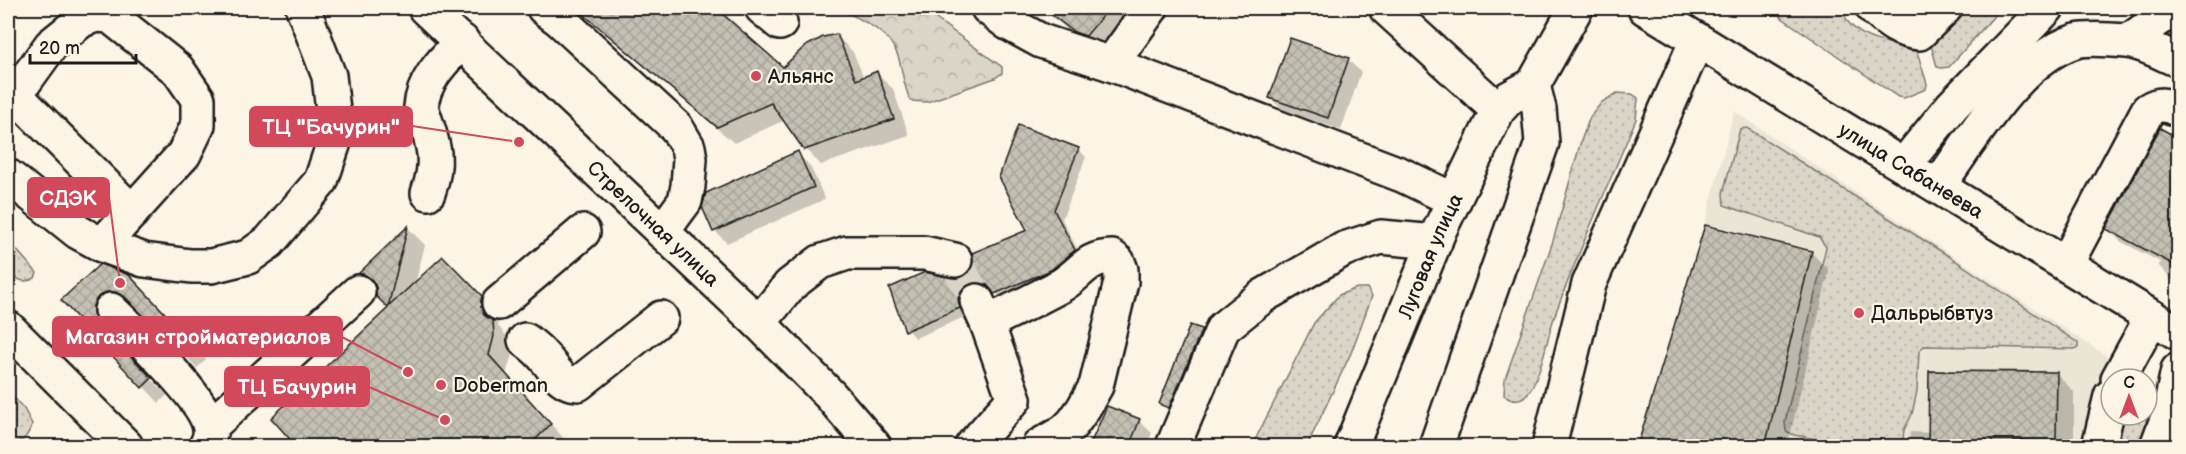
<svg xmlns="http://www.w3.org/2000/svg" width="2186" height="454" font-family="'Balsamiq Sans',sans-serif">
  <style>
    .built { fill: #ebe5d6 }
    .grass { fill: url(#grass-dots); stroke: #7c7872; stroke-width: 1.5 }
    .forest { fill: url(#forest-crowns); stroke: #7c7872; stroke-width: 1.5 }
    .shadow { fill: #0003; fill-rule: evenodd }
    .building { fill: url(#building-cross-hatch); stroke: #1c1c1c; stroke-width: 1.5 }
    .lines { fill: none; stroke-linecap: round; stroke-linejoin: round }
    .minor-tunnel { stroke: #dad4c7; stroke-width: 33; stroke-dasharray: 33 16; stroke-linecap: butt }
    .minor-casing { stroke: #1c1c1c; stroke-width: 38 }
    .major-casing { stroke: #1c1c1c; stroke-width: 38 }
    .minor { stroke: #fcf5e5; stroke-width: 33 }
    .major { stroke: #fcf5e5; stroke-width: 33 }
    .poi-dot { fill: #d1495b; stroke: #fcf5e5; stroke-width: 2 }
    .labels { text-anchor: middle; stroke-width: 4.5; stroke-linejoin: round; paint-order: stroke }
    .poi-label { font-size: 20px; fill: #1c1c1c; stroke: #fcf5e5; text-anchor: start }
    .street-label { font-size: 20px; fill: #1c1c1c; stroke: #fcf5e5 }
    .leader { fill: none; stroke: #d1495b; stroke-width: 2 }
    .callout-dot { fill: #d1495b; stroke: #fcf5e5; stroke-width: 2 }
    .callout { fill: #d1495b; stroke: #d1495b; stroke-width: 2 }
    .callout-label { font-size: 21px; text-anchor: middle; font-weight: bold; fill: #fff }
  </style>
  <defs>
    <pattern id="grass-dots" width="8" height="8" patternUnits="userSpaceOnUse" patternTransform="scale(1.5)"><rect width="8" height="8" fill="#dbd5c8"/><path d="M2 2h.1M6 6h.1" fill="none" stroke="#bbb6ab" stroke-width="1.8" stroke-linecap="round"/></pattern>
    <pattern id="forest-crowns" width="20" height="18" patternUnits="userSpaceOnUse" patternTransform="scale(1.5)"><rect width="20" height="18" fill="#dbd5c8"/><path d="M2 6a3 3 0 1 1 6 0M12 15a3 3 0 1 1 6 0" fill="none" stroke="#bbb6ab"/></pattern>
    <pattern id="building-cross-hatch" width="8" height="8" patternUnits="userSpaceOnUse" patternTransform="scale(1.5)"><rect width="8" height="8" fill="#c4c0b3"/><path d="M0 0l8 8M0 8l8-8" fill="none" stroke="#a8a499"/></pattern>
  </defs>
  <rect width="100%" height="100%" fill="#fcf5e5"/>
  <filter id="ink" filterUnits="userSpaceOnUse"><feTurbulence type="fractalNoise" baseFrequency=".0167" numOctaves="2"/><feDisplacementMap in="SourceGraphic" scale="12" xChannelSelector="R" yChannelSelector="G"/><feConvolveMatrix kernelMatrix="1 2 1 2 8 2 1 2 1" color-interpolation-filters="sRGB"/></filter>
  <g filter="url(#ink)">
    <path class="built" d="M1734 111 1887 213 2142 379H2111V415H2147V382L2178 402V446H1637L1705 225Z"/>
    <g class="grass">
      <path d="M1784 8H1841C1844 13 1846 20 1850 24 1866 42 1890 44 1912 46L1916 48 1927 84 1926 89 1904 98 1898 97 1782 18 1780 16Z"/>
      <path d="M1963 8H2001L1949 67 1941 68 1937 67 1931 45V37Z"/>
      <path d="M1617 93 1632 94 1638 98 1636 119C1609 184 1579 249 1555 315 1548 334 1541 375 1531 389 1523 401 1515 402 1504 395L1505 379 1553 241 1581 141 1590 117 1602 102Z"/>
      <path d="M1747 128 1947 255 2078 343V348L2074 349 1924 346 1919 351 1917 391 1912 414 1904 430 1902 446H1852L1794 435 1786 431 1785 422 1826 247 1819 237 1724 205 1723 193 1740 129Z"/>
      <path d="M8 240 37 273 35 278C23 285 16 279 8 270Z"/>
      <path d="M1357 288H1367L1372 296 1351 353 1307 446H1252L1314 323 1339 295Z"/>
      <path d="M8 391 24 409 32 424C28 437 22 444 8 443Z"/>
      <path d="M2125 415H2145L2147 425 2142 446H2110L2117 424Z"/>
    </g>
    <path class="forest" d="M838 8H921L1002 67V73L995 78 927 102 911 101C903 87 903 71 898 56 889 30 860 20 838 8Z"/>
    <g class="shadow">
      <path d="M605 8H714L783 69 837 36 853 52 864 78 877 73 893 89 909 135 821 165 805 149 785 120 734 143 610 37 594 21Z"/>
      <path d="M1041 8H1143L1105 54 1094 51Z"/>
      <path d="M1348 60 1361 72 1341 130 1283 110 1270 98Z"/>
      <path d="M2160 130 2178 140V282L2170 278 2158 265 2160 262 2120 241 2108 228Z"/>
      <path d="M1078 149 1086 157 1062 219 1082 259 1004 301 995 292 987 290 967 316 915 338 907 330 951 280 962 279 1030 231ZM975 281 986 282 971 285Z"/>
      <path d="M797 153 810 166 825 199 727 243 715 231Z"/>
      <path d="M408 228 425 245 415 284 461 275 499 315 498 326 510 340 512 355 506 374 568 443 564 446H294L390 308 378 295V291L360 274Z"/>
      <path d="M1811 252 1829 271 1788 444 1804 446H1639Z"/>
      <path d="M100 266 145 293 206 359 197 368 142 312 132 307H123L108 323V332L113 341 167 395 159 403 63 300Z"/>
      <path d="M1201 331 1208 337 1176 413 1168 410 1161 404Z"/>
      <path d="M2056 373 2074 392V446H1909L1910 432 1930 433Z"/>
      <path d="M1139 421 1152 433 1146 446H1091Z"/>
    </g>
    <g class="building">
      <path d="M576 8H716L783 67 804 47 823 37 837 34 856 80 877 71 894 119 804 150 771 103 717 127Z"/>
      <path d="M1043 8H1109L1086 36 1074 32Z"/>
      <path d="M1290 38 1349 58 1328 118 1269 98Z"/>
      <path d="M1018 125 1079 148 1054 210 1075 250 1051 270 994 294 987 285 978 282 969 284 962 290 958 299 960 308 905 331 889 288 925 272 951 278H961L969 272 973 265 972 253 1027 230 999 177Z"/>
      <path d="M2160 128 2178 138V267L2106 229Z"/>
      <path d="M798 151 814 187 713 232 702 207 706 193Z"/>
      <path d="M1705 225 1812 251 1765 447H1637Z"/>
      <path d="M408 226 388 307 443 256 482 296 481 307 484 315 493 321 494 336 489 355 551 424 528 447H297L271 418 388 308 376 296V287L372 280 364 274H358Z"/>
      <path d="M100 264 129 275 192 342 180 353 124 296 115 292H107L98 297 93 306V314L98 323 152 378 142 388 61 300Z"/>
      <path d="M1190 325 1202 329 1169 408 1159 404Z"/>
      <path d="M1929 371 2057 372 2056 441 1992 440V447H1928Z"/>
      <path d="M1107 406 1140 419 1129 447H1089Z"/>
    </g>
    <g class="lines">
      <path class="minor-tunnel" d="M955 260 977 301"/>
      <defs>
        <g id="minor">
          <path d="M544 8 560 20 676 127 688 147 690 159 688 186 685 201 662 232"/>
          <path d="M762 8 780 23"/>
          <path d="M988 8 1008 23 1041 41 1111 64 1402 175 1454 200"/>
          <path d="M1386 8 1498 110"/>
          <path id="s1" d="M1645 8 2178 333"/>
          <path d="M1873 8C1888 21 1898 31 1919 33L1945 8"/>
          <path d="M2129 41 2174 8"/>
          <path d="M1111 64 1151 8"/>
          <path d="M8 88 132 212"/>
          <path d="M15 95 51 45 82 20 96 15 110 16 178 70 198 99V125L184 154 102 245"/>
          <path d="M1904 165 1952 106 2047 8"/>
          <path d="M8 176 78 232 102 245 144 260 191 266H211L248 257 269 242 321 181 336 136 329 76 303 8"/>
          <path d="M1938 186C1972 140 2018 58 2076 41 2087 38 2115 40 2127 41 2143 43 2163 54 2178 60"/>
          <path d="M428 193C441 157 432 142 421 107 423 80 444 60 462 41"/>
          <path d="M2066 264 2148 110C2159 103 2167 104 2178 110"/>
          <path d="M499 303 583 232"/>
          <path d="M111 310C134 333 205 398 210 428 211 435 209 441 206 446"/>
          <path d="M759 323 790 285 820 262 847 253H924L955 260"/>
          <path d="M987 323C1011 311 1036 299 1060 286 1080 275 1086 257 1112 257L1118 262 1121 270V282L1096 386 1083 409 1073 423 1065 431 1039 446"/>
          <path d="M8 328 126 446"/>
          <path d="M525 340C532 345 539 351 544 357 555 369 560 384 578 384L661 318"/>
          <path d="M2118 379 2152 317"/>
          <path d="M210 427 358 292"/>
          <path d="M972 446 1014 399 987 323 977 301"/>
          <path d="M1173 446 1223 328 1263 296 1344 249 1381 237 1435 242"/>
          <path d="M1549 446 1589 284 1697 40"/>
          <path d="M2099 446 2111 396"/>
          <path d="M2157 446 2169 414 2178 370"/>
        </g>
        <g id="major">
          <path id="s2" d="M425 8 759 323 830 395 874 446"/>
          <path id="s3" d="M1351 446 1440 229 1498 110 1509 98 1533 85 1576 8"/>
          <path d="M1436 446 1542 143 1539 109 1533 85"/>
        </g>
      </defs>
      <use href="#minor" class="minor-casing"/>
      <use href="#major" class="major-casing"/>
      <use href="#minor" class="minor"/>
      <use href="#major" class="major"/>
    </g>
  </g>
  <g class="poi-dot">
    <circle cx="756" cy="76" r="6"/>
    <circle cx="1859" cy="313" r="6"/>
    <circle cx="441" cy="385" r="6"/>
  </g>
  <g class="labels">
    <g class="poi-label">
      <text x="768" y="83">Альянс</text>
      <text x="1871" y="320">Дальрыбвтуз</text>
      <text x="453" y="392">Doberman</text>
    </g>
    <g class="street-label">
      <text dy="7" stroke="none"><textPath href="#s1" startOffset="312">улица Сабанеева</textPath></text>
      <text dy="7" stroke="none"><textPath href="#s2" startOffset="314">Стрелочная улица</textPath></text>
      <text dy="7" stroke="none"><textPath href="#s3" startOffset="206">Луговая улица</textPath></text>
    </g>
  </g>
  <path class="leader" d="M519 142L412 126M120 283L109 197M408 372L342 337M445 420L369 387"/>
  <g class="callout-dot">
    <circle cx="519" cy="142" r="6"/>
    <circle cx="120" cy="283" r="6"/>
    <circle cx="408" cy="372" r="6"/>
    <circle cx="445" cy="420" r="6"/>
  </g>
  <g class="callout">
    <rect x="250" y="107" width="162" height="39" rx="6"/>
    <rect x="28" y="178" width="81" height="39" rx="6"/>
    <rect x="53" y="317" width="289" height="39" rx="6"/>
    <rect x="225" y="367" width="144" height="39" rx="6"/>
  </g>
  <g class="callout-label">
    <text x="331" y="134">ТЦ "Бачурин"</text>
    <text x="68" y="205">СДЭК</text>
    <text x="198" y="344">Магазин стройматериалов</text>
    <text x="297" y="394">ТЦ Бачурин</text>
  </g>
  <rect width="2186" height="454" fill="none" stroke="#fcf5e5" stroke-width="30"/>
  <rect x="15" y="15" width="2156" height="424" fill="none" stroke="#1c1c1c" stroke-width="2" filter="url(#ink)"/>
  <g transform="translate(2129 397)"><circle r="28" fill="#fcf5e5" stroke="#a29e95" stroke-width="1.5"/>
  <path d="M0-4.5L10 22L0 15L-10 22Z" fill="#d1495b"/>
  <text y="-9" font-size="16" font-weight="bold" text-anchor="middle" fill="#1c1c1c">С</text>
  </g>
  <path d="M30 54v9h106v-9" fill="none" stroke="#1c1c1c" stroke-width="3"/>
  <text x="39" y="54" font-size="18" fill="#1c1c1c" stroke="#fcf5e5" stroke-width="4.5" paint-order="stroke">20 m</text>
</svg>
